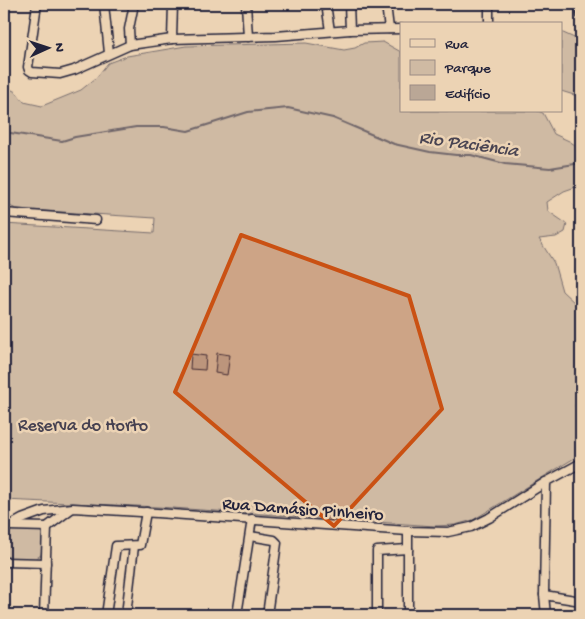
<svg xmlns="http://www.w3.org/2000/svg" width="585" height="619" font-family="'Gochi Hand',sans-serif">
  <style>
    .green { fill: #cfbaa3; stroke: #786e6f }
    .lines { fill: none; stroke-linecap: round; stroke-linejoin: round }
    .stream { stroke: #70666a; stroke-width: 2 }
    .building { fill: #baa796; stroke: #22223b }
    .minor-casing { stroke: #22223b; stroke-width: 11 }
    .minor { stroke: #ecd3b4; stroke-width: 8 }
    .marked { fill: #ca5113; fill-opacity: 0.2; stroke: #ca5113; stroke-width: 4; stroke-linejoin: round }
    .labels { text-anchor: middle; stroke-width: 5; stroke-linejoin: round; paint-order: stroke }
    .park-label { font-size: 18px; fill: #454050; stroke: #ecd3b4 }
    .street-label { font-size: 18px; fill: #22223b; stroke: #ecd3b4 }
    .water-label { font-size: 19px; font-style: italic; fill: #494452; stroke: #ecd3b4 }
  </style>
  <rect width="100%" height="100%" fill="#ecd3b4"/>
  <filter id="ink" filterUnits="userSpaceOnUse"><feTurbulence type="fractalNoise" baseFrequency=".02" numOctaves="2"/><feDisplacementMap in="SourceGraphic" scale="10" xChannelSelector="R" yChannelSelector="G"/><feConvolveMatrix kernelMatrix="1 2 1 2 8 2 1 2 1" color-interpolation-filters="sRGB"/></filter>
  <g filter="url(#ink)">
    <g class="green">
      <path d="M561 32 581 41V94L574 95 561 91Z"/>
      <path d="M383 42 401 52V111H537L543 113 554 134 569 141 581 149V185L564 191 547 202 548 211 567 224 565 232 556 237 539 239 554 263 562 291 576 304 581 315V380L575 406 581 417V454L473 520 455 525 435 526 158 507 4 500V224L154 233 155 218 16 209 4 203V86L16 92 24 102 42 106 81 90 96 78 108 63 127 56 186 46 306 43 344 50 355 48 364 43Z"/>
      <path d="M11 529 38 530 41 532 43 535 41 555 35 559H4V535Z"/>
    </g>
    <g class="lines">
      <path class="stream" d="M4 132 62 141 75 137 136 127H164L188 131 248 112 288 108 333 118 394 144 430 152 456 155H471L505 164 550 168 581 163"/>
    </g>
    <g class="building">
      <path d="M217 353 230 355 227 375 215 373Z"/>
      <path d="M191 354 206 356 205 370 190 369Z"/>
    </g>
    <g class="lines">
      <defs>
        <g id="minor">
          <path d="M37 4 28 67 29 70 32 72 60 74 74 70 130 45 172 39 276 36 350 30 401 29"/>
          <path d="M104 4 109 53"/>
          <path d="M246 4 248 37"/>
          <path d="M326 4 330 31"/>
          <path d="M349 4 350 30"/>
          <path d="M386 4 389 29"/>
          <path d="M580 4 581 15"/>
          <path d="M489 24V4"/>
          <path d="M172 39 173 4"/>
          <path d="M130 45 129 29 134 4"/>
          <path d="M4 213 96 220"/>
          <path d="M9 526 47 527"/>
          <path d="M4 529 22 519 44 511 73 508 157 513 408 531 448 532 471 527 489 518 546 482 581 463"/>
          <path d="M408 531V615"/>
          <path d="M250 536 274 540 277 543 267 615"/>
          <path d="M4 562 46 563"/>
          <path d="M544 595 581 601"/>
          <path d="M44 615 47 527 71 509"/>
          <path d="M106 615 116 546 140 545 146 512"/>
          <path d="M126 615 134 546"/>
          <path d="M237 615 252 519"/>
          <path d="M377 615V551L408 549"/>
          <path d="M546 615 544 595 546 482"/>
        </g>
      </defs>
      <use href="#minor" class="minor-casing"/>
      <use href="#minor" class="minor"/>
    </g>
  </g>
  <path class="marked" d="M241 235 409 296 442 409 334 526 175 392Z"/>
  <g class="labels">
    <g class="park-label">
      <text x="83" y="430">Reserva do Horto</text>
    </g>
    <g class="street-label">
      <text transform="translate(303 508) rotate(4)" y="6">Rua Damásio Pinheiro</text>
    </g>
    <g class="water-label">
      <text transform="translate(469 142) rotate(8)" y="7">Rio Paciência</text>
    </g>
  </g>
  <rect width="585" height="619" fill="none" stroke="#ecd3b4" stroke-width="20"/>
  <rect x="10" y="10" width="565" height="599" fill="none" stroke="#22223b" stroke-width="2" filter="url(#ink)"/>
  <rect x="400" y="22" width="162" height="90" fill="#ecd3b4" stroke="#9b8c84"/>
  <rect x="410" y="39" width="25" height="8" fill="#ecd3b4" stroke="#9b8c84"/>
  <text x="445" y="48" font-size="15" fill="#22223b">Rua</text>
  <rect x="410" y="60" width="25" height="15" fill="#cfbaa3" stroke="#9b8c84"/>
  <text x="445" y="72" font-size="15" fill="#22223b">Parque</text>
  <rect x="410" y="85" width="25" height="15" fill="#baa796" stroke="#9b8c84"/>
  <text x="445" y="98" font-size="15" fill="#22223b">Edifício</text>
  <g transform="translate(48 48) rotate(87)" stroke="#ecd3b4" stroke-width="4" paint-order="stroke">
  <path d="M0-4L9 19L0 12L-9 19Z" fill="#22223b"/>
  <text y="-8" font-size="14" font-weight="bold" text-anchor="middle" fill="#22223b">N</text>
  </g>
</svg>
